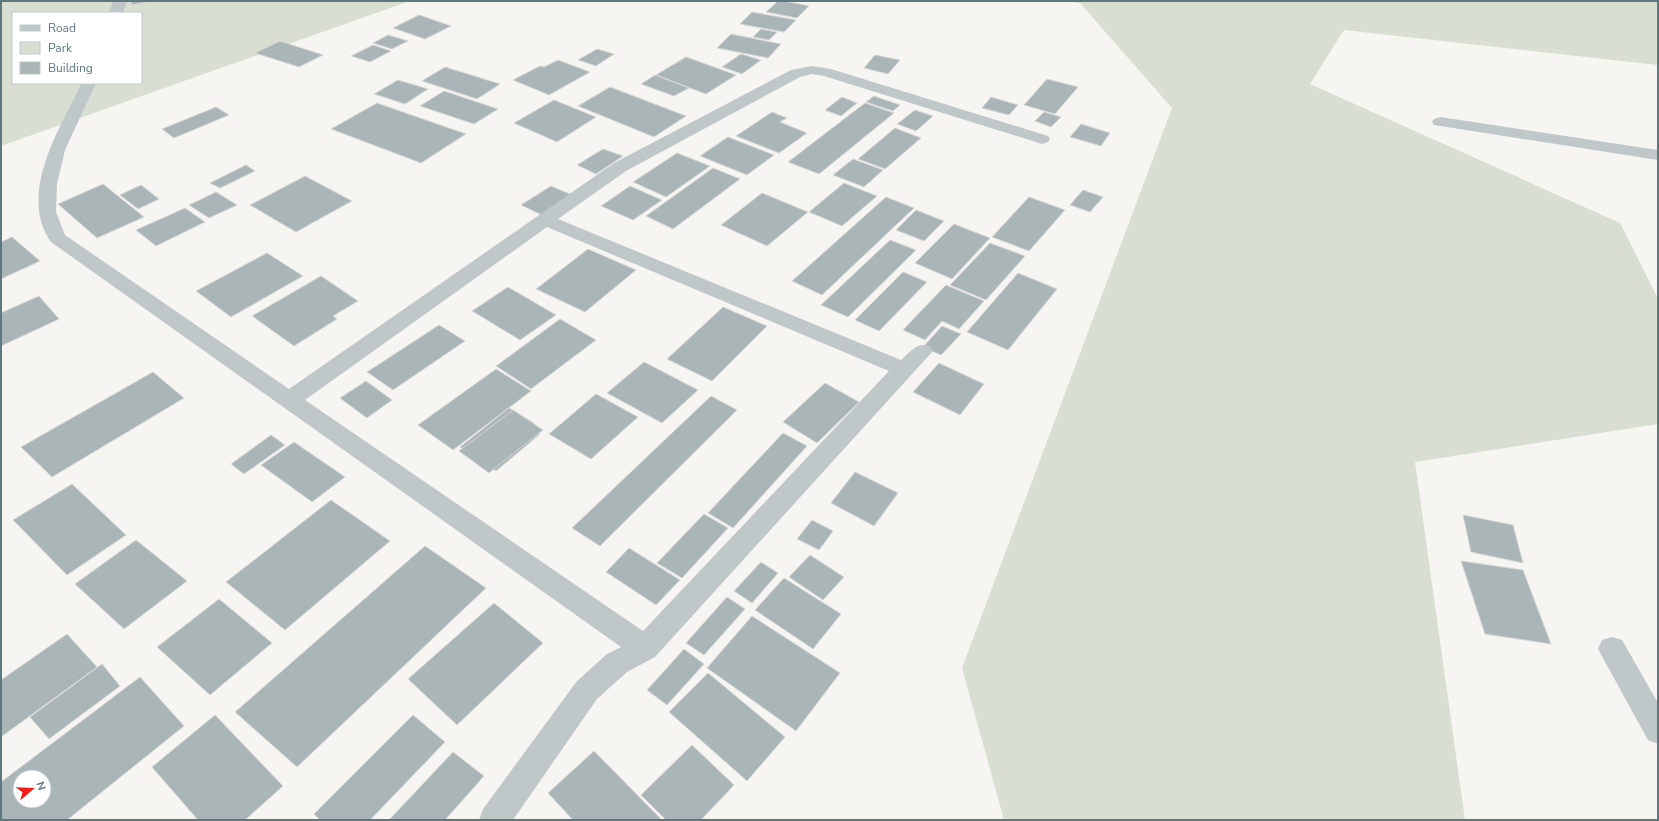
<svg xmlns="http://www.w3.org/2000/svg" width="1659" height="821" font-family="'Nunito Sans',sans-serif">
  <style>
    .green { fill: #d9ded2; fill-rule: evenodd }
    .building { fill: #a9b5b7; stroke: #d7d6d4; fill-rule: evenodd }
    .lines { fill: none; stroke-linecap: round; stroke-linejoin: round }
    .minor { fill: #c0c7c9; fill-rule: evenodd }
  </style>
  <rect width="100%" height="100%" fill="#f6f5f2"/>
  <g class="green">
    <path d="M1 1H410L1 146ZM13 13H141V83H13Z"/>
    <path d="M1063 1H1658V65L1344 30 1310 84 1620 223 1658 299V424L1415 462 1465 820H1004L962 668 1172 108 1080 3Z"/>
  </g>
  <g class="building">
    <path d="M132 1H148V2L131 5Z"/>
    <path d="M778 1H784L809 6 797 18 766 12Z"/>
    <path d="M752 12 796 20 784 32 740 24Z"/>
    <path d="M419 15 451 26 425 39 393 28Z"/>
    <path d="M761 29 777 32 769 40 753 37Z"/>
    <path d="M731 34 781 44 768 58 717 48Z"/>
    <path d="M388 35 408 41 392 49 373 43Z"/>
    <path d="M280 41 323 55 299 67 255 53Z"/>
    <path d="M373 45 391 51 370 62 351 56Z"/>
    <path d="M597 49 614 54 596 66 578 60Z"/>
    <path d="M741 54 761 60 742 74 722 67Z"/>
    <path d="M875 55 900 60 888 74 864 68Z"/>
    <path d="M686 57 736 75 706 94 656 75Z"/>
    <path d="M558 60 590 72 549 95 513 80 540 66 544 67Z"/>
    <path d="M445 67 500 84 477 99 422 81Z"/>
    <path d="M655 75 689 88 674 96 641 84Z"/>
    <path d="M1047 79 1078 87 1055 114 1024 105Z"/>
    <path d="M398 80 428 89 405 104 374 94Z"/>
    <path d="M610 87 686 116 654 137 578 106Z"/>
    <path d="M444 91 498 109 474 124 420 106Z"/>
    <path d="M874 96 900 105 893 111 866 102Z"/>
    <path d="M842 97 857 103 841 116 825 110Z"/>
    <path d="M991 97 1018 105 1009 115 982 108Z"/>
    <path d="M554 100 596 117 557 142 514 123Z"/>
    <path d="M377 103 466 134 421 163 331 129Z"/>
    <path d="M865 103 894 113 819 174 788 162Z"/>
    <path d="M216 107 229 115 174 138 162 129Z"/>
    <path d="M915 110 933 116 916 131 897 124Z"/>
    <path d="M772 112 787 118 780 122 807 133 779 153 736 136Z"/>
    <path d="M1044 112 1061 117 1051 127 1035 121Z"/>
    <path d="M1081 124 1110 133 1101 146 1070 137Z"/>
    <path d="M895 128 921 138 885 169 858 159Z"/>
    <path d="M728 137 774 155 747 175 700 156Z"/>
    <path d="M603 149 623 156 596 174 577 165Z"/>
    <path d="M677 153 710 166 666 197 633 182Z"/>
    <path d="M853 159 883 170 864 187 833 175Z"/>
    <path d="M246 165 255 171 220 188 210 183Z"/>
    <path d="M713 168 740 179 673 229 646 216Z"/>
    <path d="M305 176 352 201 296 232 250 205Z"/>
    <path d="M844 183 877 196 842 226 809 212Z"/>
    <path d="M103 184 144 217 97 238 58 204Z"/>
    <path d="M141 185 159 199 138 209 120 195Z"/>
    <path d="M551 186 572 195 542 215 521 205Z"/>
    <path d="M630 186 662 200 633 220 601 206Z"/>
    <path d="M1083 190 1103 197 1090 212 1070 205Z"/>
    <path d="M216 192 237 205 209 218 189 205Z"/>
    <path d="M762 193 808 212 767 246 721 225Z"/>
    <path d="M886 197 914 208 822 295 792 281Z"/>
    <path d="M1029 197 1065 210 1029 251 992 237Z"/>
    <path d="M185 208 205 222 156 246 136 230Z"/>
    <path d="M916 210 944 221 924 241 896 230Z"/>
    <path d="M954 224 990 238 952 279 915 263Z"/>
    <path d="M12 237 40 261 1 279V242Z"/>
    <path d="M890 240 916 250 848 317 821 305Z"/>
    <path d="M990 243 1025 256 986 300 950 285Z"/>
    <path d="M588 249 636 270 585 312 536 289Z"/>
    <path d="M267 253 303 276 231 317 196 291Z"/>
    <path d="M903 272 927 282 879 331 855 320Z"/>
    <path d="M1018 273 1057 289 1008 350 967 332Z"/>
    <path d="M321 276 358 301 333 316 337 319 294 346 252 316Z"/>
    <path d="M946 285 984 301 959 329 942 321 925 340 903 330Z"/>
    <path d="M508 287 556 315 520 340 472 311Z"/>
    <path d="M39 296 59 319 1 346V313Z"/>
    <path d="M723 307 767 326 712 381 667 359Z"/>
    <path d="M560 319 596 340 531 389 496 366Z"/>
    <path d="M439 325 465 341 393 390 367 372Z"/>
    <path d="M942 326 961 334 941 355 923 347Z"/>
    <path d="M644 362 698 390 662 423 607 393Z"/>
    <path d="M939 363 984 384 960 415 913 392Z"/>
    <path d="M496 369 531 391 453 450 418 425Z"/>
    <path d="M153 372 184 398 52 477 21 447Z"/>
    <path d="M366 381 392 400 367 418 340 398Z"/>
    <path d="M825 383 859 402 817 443 783 422Z"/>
    <path d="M596 394 638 417 591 459 549 434Z"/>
    <path d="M711 396 737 410 600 546 572 528Z"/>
    <path d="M509 408 534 423 528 427 540 434 496 471 460 447Z"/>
    <path d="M513 410 543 430 489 473 459 451Z"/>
    <path d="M783 433 807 446 733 528 708 513Z"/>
    <path d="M271 435 285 445 244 474 231 464Z"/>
    <path d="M294 442 345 477 312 502 261 465Z"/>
    <path d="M855 472 898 493 874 526 831 503Z"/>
    <path d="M72 484 126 535 67 575 13 520Z"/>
    <path d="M331 500 390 541 285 630 226 582Z"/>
    <path d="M704 514 728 528 682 578 657 563Z"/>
    <path d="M1463 515 1513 525 1523 563 1471 552Z"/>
    <path d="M812 520 833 531 819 550 797 539Z"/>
    <path d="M136 540 187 581 124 629 75 584Z"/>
    <path d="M425 546 486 588 297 767 235 712Z"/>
    <path d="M629 548 680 580 656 605 606 572Z"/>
    <path d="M810 555 844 577 823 600 789 577Z"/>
    <path d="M1461 561 1523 570 1551 644 1485 634Z"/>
    <path d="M761 562 778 573 752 603 734 591Z"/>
    <path d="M784 578 841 614 813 649 755 610Z"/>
    <path d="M727 597 745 609 704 655 686 643Z"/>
    <path d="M219 599 272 643 210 695 157 647Z"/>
    <path d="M494 603 543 643 457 725 408 679Z"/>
    <path d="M752 616 840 673 796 731 707 668Z"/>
    <path d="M67 634 97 667 1 737V680Z"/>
    <path d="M684 649 704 664 667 705 647 690Z"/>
    <path d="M102 664 120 686 49 739 30 717Z"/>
    <path d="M708 673 785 737 747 781 669 712Z"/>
    <path d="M140 677 184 726 67 820H1V782ZM20 777H44V801H20Z"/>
    <path d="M215 715 283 786 245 820H198L152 767Z"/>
    <path d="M413 715 445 742 370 820H320L314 814Z"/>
    <path d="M692 745 734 785 701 820H666L641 795Z"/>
    <path d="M594 751 662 820H573L548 793Z"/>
    <path d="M453 752 484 776 445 820H389Z"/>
  </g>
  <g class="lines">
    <g class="minor">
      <path d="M113 1H127L123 13H109Z"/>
      <path d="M812 66 831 69 1048 136 1050 139 1048 142 1042 144 1036 142 824 76 812 74 800 77 626 171 558 219 901 360C911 351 917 342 930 346L933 351 655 657 627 672 597 699 513 820H479L483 809 577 681 607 654 621 647 51 242C17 194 60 128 82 83H96L65 150 57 184 56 212 65 235 289 389 614 163 791 70ZM547 227 889 371 643 631 305 400Z"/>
      <path d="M1440 117 1658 150V160L1434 125 1432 122 1434 119Z"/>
      <path d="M1612 637 1622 640 1658 703V744L1648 740 1598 649 1602 640Z"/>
    </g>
  </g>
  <rect width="1659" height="821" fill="none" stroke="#5e787f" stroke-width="4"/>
  <rect x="12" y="12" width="130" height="72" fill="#ffffff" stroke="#bfc9cc"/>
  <rect x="20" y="25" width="20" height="6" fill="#c0c7c9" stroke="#bfc9cc"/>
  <text x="48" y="32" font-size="12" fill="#5e787f">Road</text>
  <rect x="20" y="42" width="20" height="12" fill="#d9ded2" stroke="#bfc9cc"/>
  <text x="48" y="52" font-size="12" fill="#5e787f">Park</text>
  <rect x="20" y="62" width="20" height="12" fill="#a9b5b7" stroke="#bfc9cc"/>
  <text x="48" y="72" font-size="12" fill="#5e787f">Building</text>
  <g transform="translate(32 789) rotate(71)"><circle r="19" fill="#ffffff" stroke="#bfc9cc"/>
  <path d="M0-3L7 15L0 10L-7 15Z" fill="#f11e17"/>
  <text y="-6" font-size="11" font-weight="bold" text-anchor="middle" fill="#5e787f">N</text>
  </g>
</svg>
